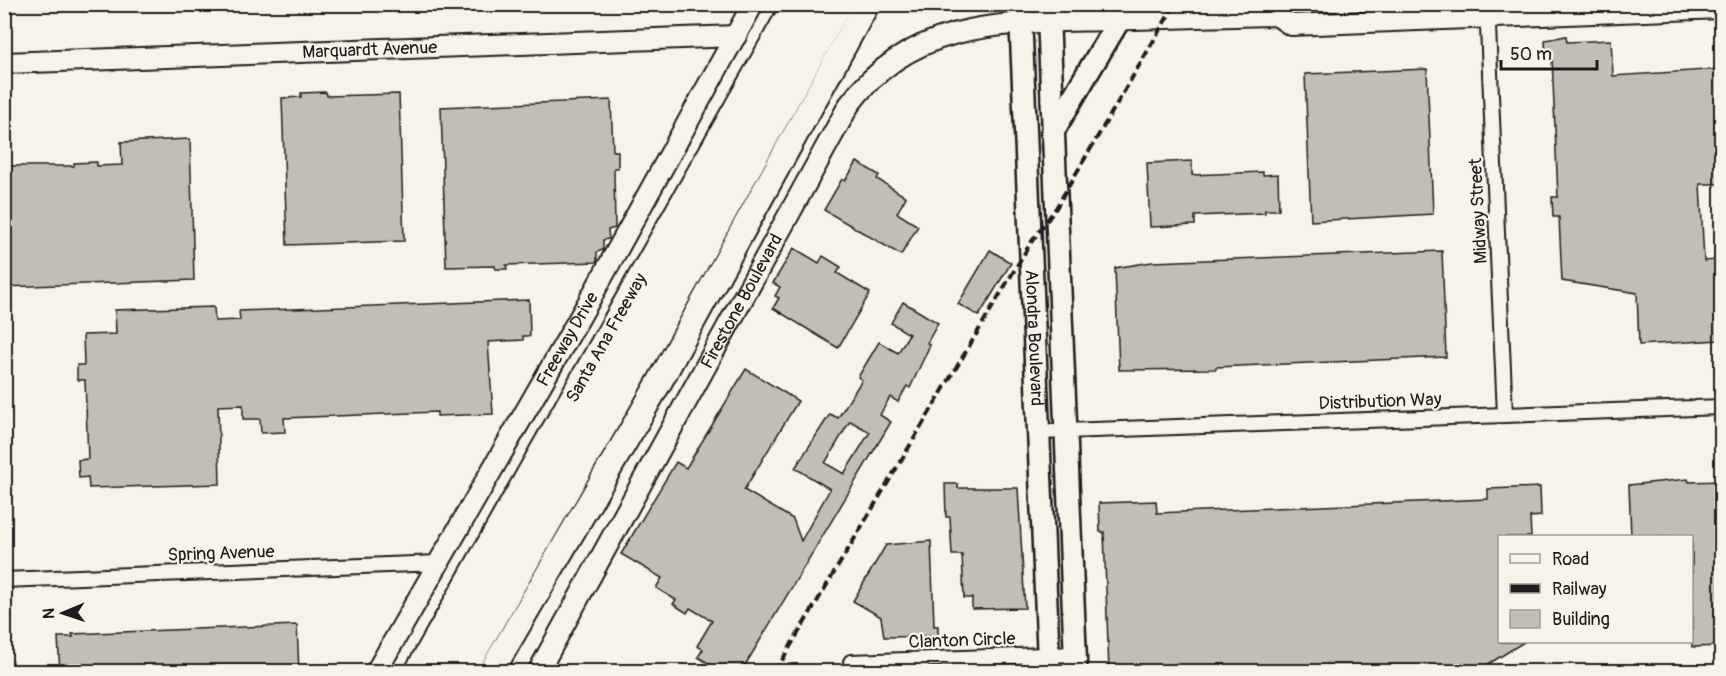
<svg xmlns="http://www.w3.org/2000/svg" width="1726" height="676" font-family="Pangolin,sans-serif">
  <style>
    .building { fill: #c0beb5; stroke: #1c1c1c; stroke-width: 1.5; fill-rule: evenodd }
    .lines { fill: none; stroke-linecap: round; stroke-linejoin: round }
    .street-casing { stroke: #1c1c1c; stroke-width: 18 }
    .secondary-casing { stroke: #1c1c1c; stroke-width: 24 }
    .primary-casing { stroke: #1c1c1c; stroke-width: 26 }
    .highway-casing { stroke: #1c1c1c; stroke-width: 28 }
    .street { stroke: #f7f3e8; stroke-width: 14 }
    .secondary { stroke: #f7f3e8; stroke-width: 20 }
    .primary { stroke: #f7f3e8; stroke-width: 21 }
    .highway { stroke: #f7f3e8; stroke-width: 24 }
    .rail { stroke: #1c1c1c; stroke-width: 4; stroke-dasharray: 9 4.5; stroke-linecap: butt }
    .labels { text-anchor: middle; stroke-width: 4.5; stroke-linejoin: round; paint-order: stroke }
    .street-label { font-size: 18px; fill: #1c1c1c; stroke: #f7f3e8 }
  </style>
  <rect width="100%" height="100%" fill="#f7f3e8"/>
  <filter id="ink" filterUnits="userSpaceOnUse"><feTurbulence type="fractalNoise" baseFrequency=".0167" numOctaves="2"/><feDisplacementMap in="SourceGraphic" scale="12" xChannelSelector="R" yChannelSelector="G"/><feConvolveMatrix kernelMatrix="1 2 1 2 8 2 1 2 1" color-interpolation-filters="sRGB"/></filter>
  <g filter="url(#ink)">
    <g class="building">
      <path d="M1566 36 1567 42 1611 40 1613 76 1722 69V184H1700L1704 261 1716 260 1719 340 1639 345 1637 293 1562 281 1559 217H1553L1552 197H1558L1552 59H1546L1545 40Z"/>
      <path d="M1427 69 1433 214 1311 221 1305 74Z"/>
      <path d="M326 92 327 96 399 94 404 241 287 245 282 98 301 97V93Z"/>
      <path d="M611 100 613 151H618V168H614L615 228 608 230 609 239 603 240V250L597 252V262L506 265 507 269H495V266L446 267 441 107Z"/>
      <path d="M190 139 194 280 4 287V166H74V163L97 162V166L122 165 121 142Z"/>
      <path d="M1192 161V175L1263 172V175L1278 174 1279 210H1265V213L1195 216V225L1150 227 1147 163Z"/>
      <path d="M857 162 879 175 877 179 906 197 897 213 918 226 901 255 824 210 842 179 845 181Z"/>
      <path d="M794 248 819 263 823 256 841 267 837 273 870 293 838 348 773 308 779 298 775 296 780 287 773 283Z"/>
      <path d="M990 250 1011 263 979 316 958 304Z"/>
      <path d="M1442 251 1446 357 1216 367V369L1119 370 1115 268 1152 262Z"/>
      <path d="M529 300 530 336H523V340L488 342 493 414 437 416V412L284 418 285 432 261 433 260 419H243V405L218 406 220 484 89 488 88 477 79 478 78 460 88 459 85 380H77V365H84L83 335 116 334 115 310 214 307 215 321 240 320 239 311Z"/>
      <path d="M903 302 938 323 927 343 930 345 910 388 907 386 898 402 890 397 880 415 891 422 741 672H723L698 657 703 649 697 646 712 621 690 608 687 613 673 604 676 600 656 588 662 578 621 554 676 462 686 468 746 369 798 401 744 490 793 519 801 541 830 489 795 468 830 414 838 418 862 380 858 377 879 342 898 353 909 334 891 323ZM850 421 870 432 844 474 825 463Z"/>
      <path d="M1688 479 1689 482 1722 481V646L1692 647V537H1631L1629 485Z"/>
      <path d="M945 484H958V488H1018L1025 608 972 609V598H964L962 555H952L950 517H946Z"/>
      <path d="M1540 487 1541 516 1530 517 1531 537H1500V642H1524L1482 668 1473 672H1109L1104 532H1100L1099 503 1156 501 1157 513 1488 499V489Z"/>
      <path d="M931 541 934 626H938V636L884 637 881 617 853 601 886 545Z"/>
      <path d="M297 625 299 672H60L58 637H73L72 634Z"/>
    </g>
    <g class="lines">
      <defs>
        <g id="street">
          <path d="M1487 4 1505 415"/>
          <path d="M1039 432 1722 407"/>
          <path d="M4 580 439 563"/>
          <path d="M851 662 1075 654"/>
        </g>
        <g id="secondary">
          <path id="s1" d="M4 63 736 36"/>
          <path id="s2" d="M376 672 589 301 753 4"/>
          <path id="s3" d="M538 672 849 105C912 18 1009 23 1107 20 1163 18 1220 16 1276 15L1291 25 1722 8"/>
        </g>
        <g id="primary">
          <path id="s4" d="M1020 4 1049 672"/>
          <path d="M1048 4 1076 672"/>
          <path d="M1052 133 1119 20"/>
        </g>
        <g id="highway">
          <path id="s5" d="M417 672 795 4"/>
          <path d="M443 672 818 4"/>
          <path d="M463 672 640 364 840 4"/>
          <path d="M491 672 659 383 867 4"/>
        </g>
      </defs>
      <use href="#street" class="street-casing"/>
      <use href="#secondary" class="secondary-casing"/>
      <use href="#primary" class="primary-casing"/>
      <use href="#highway" class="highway-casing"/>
      <use href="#street" class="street"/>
      <use href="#secondary" class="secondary"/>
      <use href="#primary" class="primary"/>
      <use href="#highway" class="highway"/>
      <path class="rail" d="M775 672 1030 244 1056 208 1175 4"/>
    </g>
  </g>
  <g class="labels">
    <g class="street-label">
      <text dy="6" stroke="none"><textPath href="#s1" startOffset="366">Marquardt Avenue</textPath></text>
      <text transform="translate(1478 211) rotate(-93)" y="6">Midway Street</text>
      <text dy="6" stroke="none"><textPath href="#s3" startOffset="423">Firestone Boulevard</textPath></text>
      <text dy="6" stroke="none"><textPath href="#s4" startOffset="334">Alondra Boulevard</textPath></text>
      <text dy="6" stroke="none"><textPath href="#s2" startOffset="384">Freeway Drive</textPath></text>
      <text dy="6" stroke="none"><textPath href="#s5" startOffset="384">Santa Ana Freeway</textPath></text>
      <text transform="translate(1380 401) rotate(-2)" y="6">Distribution Way</text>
      <text transform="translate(221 553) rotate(-2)" y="6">Spring Avenue</text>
      <text transform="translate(962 640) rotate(-2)" y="6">Clanton Circle</text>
    </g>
  </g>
  <rect width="1726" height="676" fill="none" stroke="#f7f3e8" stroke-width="24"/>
  <rect x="12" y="12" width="1702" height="652" fill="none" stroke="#1c1c1c" stroke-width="2" filter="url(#ink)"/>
  <rect x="1498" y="535" width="195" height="108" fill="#f7f3e8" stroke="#9f9d96" stroke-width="1.5"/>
  <rect x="1510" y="554" width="30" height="9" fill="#f7f3e8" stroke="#9f9d96" stroke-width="1.5"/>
  <text x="1552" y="565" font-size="18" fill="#1c1c1c">Road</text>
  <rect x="1510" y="584" width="30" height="9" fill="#1c1c1c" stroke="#9f9d96" stroke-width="1.5"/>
  <text x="1552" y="595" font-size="18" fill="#1c1c1c">Railway</text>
  <rect x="1510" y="610" width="30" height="18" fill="#c0beb5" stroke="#9f9d96" stroke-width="1.5"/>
  <text x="1552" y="625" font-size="18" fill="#1c1c1c">Building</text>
  <g transform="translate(63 613) rotate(268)" stroke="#f7f3e8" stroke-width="4.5" paint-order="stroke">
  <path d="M0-4.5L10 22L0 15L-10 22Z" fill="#1c1c1c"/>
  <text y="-9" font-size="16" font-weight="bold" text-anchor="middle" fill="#1c1c1c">N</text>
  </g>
  <path d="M1501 60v9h96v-9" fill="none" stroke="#1c1c1c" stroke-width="3"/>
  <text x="1510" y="60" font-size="18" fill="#1c1c1c" stroke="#f7f3e8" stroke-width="4.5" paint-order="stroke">50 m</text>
</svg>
